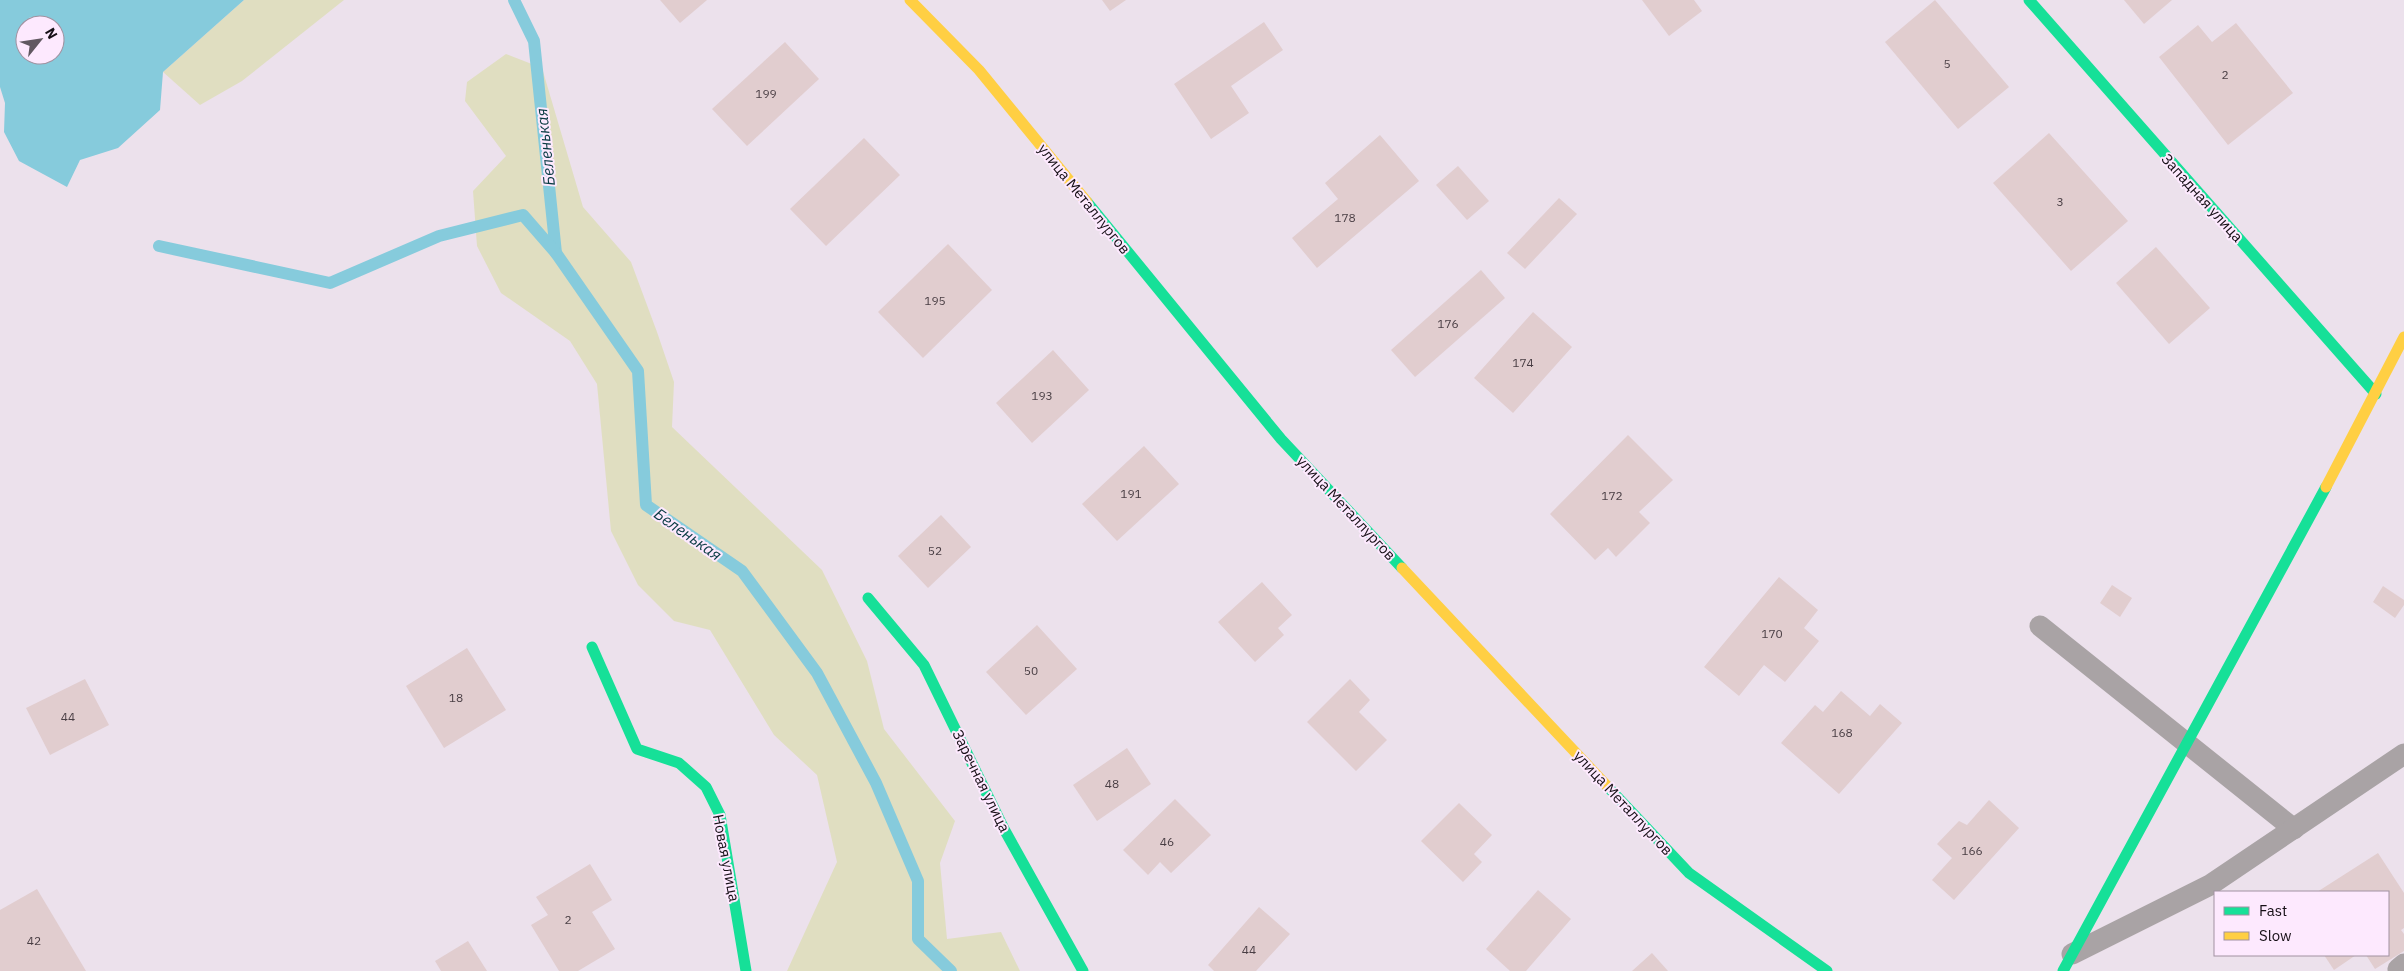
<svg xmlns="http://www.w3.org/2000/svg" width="2404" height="971" font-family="'IBM Plex Sans',sans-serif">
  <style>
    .green { fill: #e0dec1 }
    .water { fill: #86cbdc; fill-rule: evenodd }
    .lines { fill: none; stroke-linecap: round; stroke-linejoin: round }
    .stream { stroke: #86cbdc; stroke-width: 12 }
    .building { fill: #e1cdcf }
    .lane { stroke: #a9a3a5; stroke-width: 21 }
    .fast { stroke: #16e098; stroke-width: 11 }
    .slow { stroke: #ffcf43; stroke-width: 11 }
    .labels { text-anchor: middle; stroke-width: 4; stroke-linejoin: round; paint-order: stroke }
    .number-label { font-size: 12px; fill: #493e44 }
    .street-label { font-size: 15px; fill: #160f16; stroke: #fde9fe }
    .water-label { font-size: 16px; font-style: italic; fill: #093b43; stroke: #fde9fe }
  </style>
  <rect width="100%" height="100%" fill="#ece1ec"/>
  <g class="green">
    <path d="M244 0H344L242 81 200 105 163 72Z"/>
    <path d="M506 54 542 68 583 207 631 262 657 332 674 382 672 427 822 570 867 661 884 729 955 821 940 863 947 939 1001 932 1020 971H787L837 862 817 775 774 735 710 630 674 621 638 585 611 531 597 384 570 341 501 293 477 246 473 191 506 156 465 101 467 82Z"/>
  </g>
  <path class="water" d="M0 0H244L163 72 160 110 118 148 80 160 67 187 19 161 4 132 5 103 0 87ZM25 25H55V55H25Z"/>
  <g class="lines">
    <g class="stream">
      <path d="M514 0 534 41 556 253 638 371 646 505 742 571 817 673 876 783 918 881V939L951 971"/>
      <path d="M159 246 330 283 439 236 523 215 556 253"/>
    </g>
  </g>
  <g class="building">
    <path d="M660 0H707L680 23Z"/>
    <path d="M1102 0H1126L1110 11Z"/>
    <path d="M1642 0H1694L1702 11 1669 36Z"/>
    <path d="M1935 0 2009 87 1958 129 1885 42Z"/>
    <path d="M2124 0H2172L2144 24Z"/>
    <path d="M1264 22 1283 50 1231 86 1249 113 1211 139 1174 84Z"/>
    <path d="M2236 23 2293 93 2228 145 2159 57 2198 25 2212 42Z"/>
    <path d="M785 42 819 79 747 146 712 109Z"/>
    <path d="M2049 133 2128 221 2071 271 1993 183Z"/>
    <path d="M1380 135 1419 181 1317 268 1292 238 1338 199 1325 183Z"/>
    <path d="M864 138 900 175 826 246 790 209Z"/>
    <path d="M1458 166 1489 201 1467 220 1436 185Z"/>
    <path d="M1559 198 1577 214 1525 269 1507 253Z"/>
    <path d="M948 244 992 290 923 358 878 312Z"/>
    <path d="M2156 247 2210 308 2169 344 2116 283Z"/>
    <path d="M1481 270 1505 298 1415 377 1391 350Z"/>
    <path d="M1533 312 1572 347 1513 413 1474 378Z"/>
    <path d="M1053 350 1089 390 1032 443 996 403Z"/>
    <path d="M1628 435 1673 480 1639 512 1650 523 1616 557 1608 548 1595 560 1550 514Z"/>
    <path d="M1144 446 1179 484 1117 541 1082 504Z"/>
    <path d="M941 515 971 547 928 588 898 556Z"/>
    <path d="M1779 577 1818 610 1804 628 1819 641 1785 682 1764 665 1739 696 1704 667Z"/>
    <path d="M1262 582 1292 615 1278 628 1284 635 1255 662 1218 622Z"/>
    <path d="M2112 585 2132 598 2120 617 2100 603Z"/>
    <path d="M2383 586 2404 600V605L2395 618 2373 602Z"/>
    <path d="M1037 625 1077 669 1026 715 986 672Z"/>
    <path d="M467 648 506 710 444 748 406 686Z"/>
    <path d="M85 679 109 725 50 755 26 708Z"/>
    <path d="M1350 679 1370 700 1359 712 1387 740 1356 771 1307 722Z"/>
    <path d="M1841 691 1870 716 1880 704 1902 723 1839 794 1781 743 1815 705 1823 712Z"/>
    <path d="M1127 748 1151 784 1097 821 1073 785Z"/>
    <path d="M1175 799 1211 835 1171 873 1160 862 1148 875 1123 850Z"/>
    <path d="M1989 800 2019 828 1954 900 1932 880 1952 858 1937 844 1959 821 1967 825Z"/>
    <path d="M1459 803 1492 835 1474 854 1482 862 1463 882 1421 841Z"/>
    <path d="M2378 853 2404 893V928L2401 930 2404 934V951L2375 969 2366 955H2388V892H2317Z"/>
    <path d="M590 864 612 900 592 912 615 949 578 971H559L531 925 548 915 536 897Z"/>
    <path d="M37 889 86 971H0V910Z"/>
    <path d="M1538 890 1571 919 1526 971H1510L1486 949Z"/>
    <path d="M1259 907 1290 934 1256 971H1214L1208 965Z"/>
    <path d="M468 941 487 971H441L435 961Z"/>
    <path d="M1652 953 1668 971H1632Z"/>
    <path d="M2324 955H2356L2334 970Z"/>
  </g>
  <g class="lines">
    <g class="lane">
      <path d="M2040 626 2294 829"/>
      <path d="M2072 954 2210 885 2404 754"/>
      <path d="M2398 969 2404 964"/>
    </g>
    <g class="fast">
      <path d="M2029 0 2376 394"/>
      <path d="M1087 202 1281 439 1402 568"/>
      <path d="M868 598 924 665 1004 829 1083 971"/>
      <path d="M592 647 637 749 679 763 706 787 720 815 746 971"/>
      <path d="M1607 786 1689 873 1827 971"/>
      <path d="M2063 971 2326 487"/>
    </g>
    <g class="slow">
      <path d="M910 0 979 70 1087 202"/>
      <path d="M2326 487 2404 337"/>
      <path d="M1402 568 1607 786"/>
    </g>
  </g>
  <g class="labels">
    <g class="number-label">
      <text x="1947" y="68">5</text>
      <text x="2225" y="79">2</text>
      <text x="766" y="98">199</text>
      <text x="2060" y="206">3</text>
      <text x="1345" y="222">178</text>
      <text x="935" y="305">195</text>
      <text x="1448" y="328">176</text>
      <text x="1523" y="367">174</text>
      <text x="1042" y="400">193</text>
      <text x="1131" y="498">191</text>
      <text x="1612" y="500">172</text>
      <text x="935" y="555">52</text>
      <text x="1772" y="638">170</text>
      <text x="1031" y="675">50</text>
      <text x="456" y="702">18</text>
      <text x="68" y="721">44</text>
      <text x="1842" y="737">168</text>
      <text x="1112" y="788">48</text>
      <text x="1167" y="846">46</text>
      <text x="1972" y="855">166</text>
      <text x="568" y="924">2</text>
      <text x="34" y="945">42</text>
      <text x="1249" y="954">44</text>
    </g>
    <g class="street-label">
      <text transform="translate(2202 198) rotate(48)" y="5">Западная улица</text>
      <text transform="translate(1084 199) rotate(51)" y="5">улица Металлургов</text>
      <text transform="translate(1346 508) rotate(47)" y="5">улица Металлургов</text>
      <text transform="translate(981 781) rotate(64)" y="5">Заречная улица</text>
      <text transform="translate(1623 803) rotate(47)" y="5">улица Металлургов</text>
      <text transform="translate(726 858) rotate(79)" y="5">Новая улица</text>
    </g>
    <g class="water-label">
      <text transform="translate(545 147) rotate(-96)" y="6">Беленькая</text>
      <text transform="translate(688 534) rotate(35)" y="6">Беленькая</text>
    </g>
  </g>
  <rect x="2214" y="891" width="175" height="65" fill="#fde9fe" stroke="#a192a1"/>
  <rect x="2224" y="907" width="25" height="8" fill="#16e098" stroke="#a192a1"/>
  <text x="2259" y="916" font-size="15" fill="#160f16">Fast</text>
  <rect x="2224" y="932" width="25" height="8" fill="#ffcf43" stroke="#a192a1"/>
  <text x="2259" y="941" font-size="15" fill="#160f16">Slow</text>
  <g transform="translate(40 40) rotate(60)"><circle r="24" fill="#fde9fe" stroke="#a192a1"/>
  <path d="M0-4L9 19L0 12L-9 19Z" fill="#615861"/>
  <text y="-8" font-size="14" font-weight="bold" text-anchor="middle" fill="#160f16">N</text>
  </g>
</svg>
